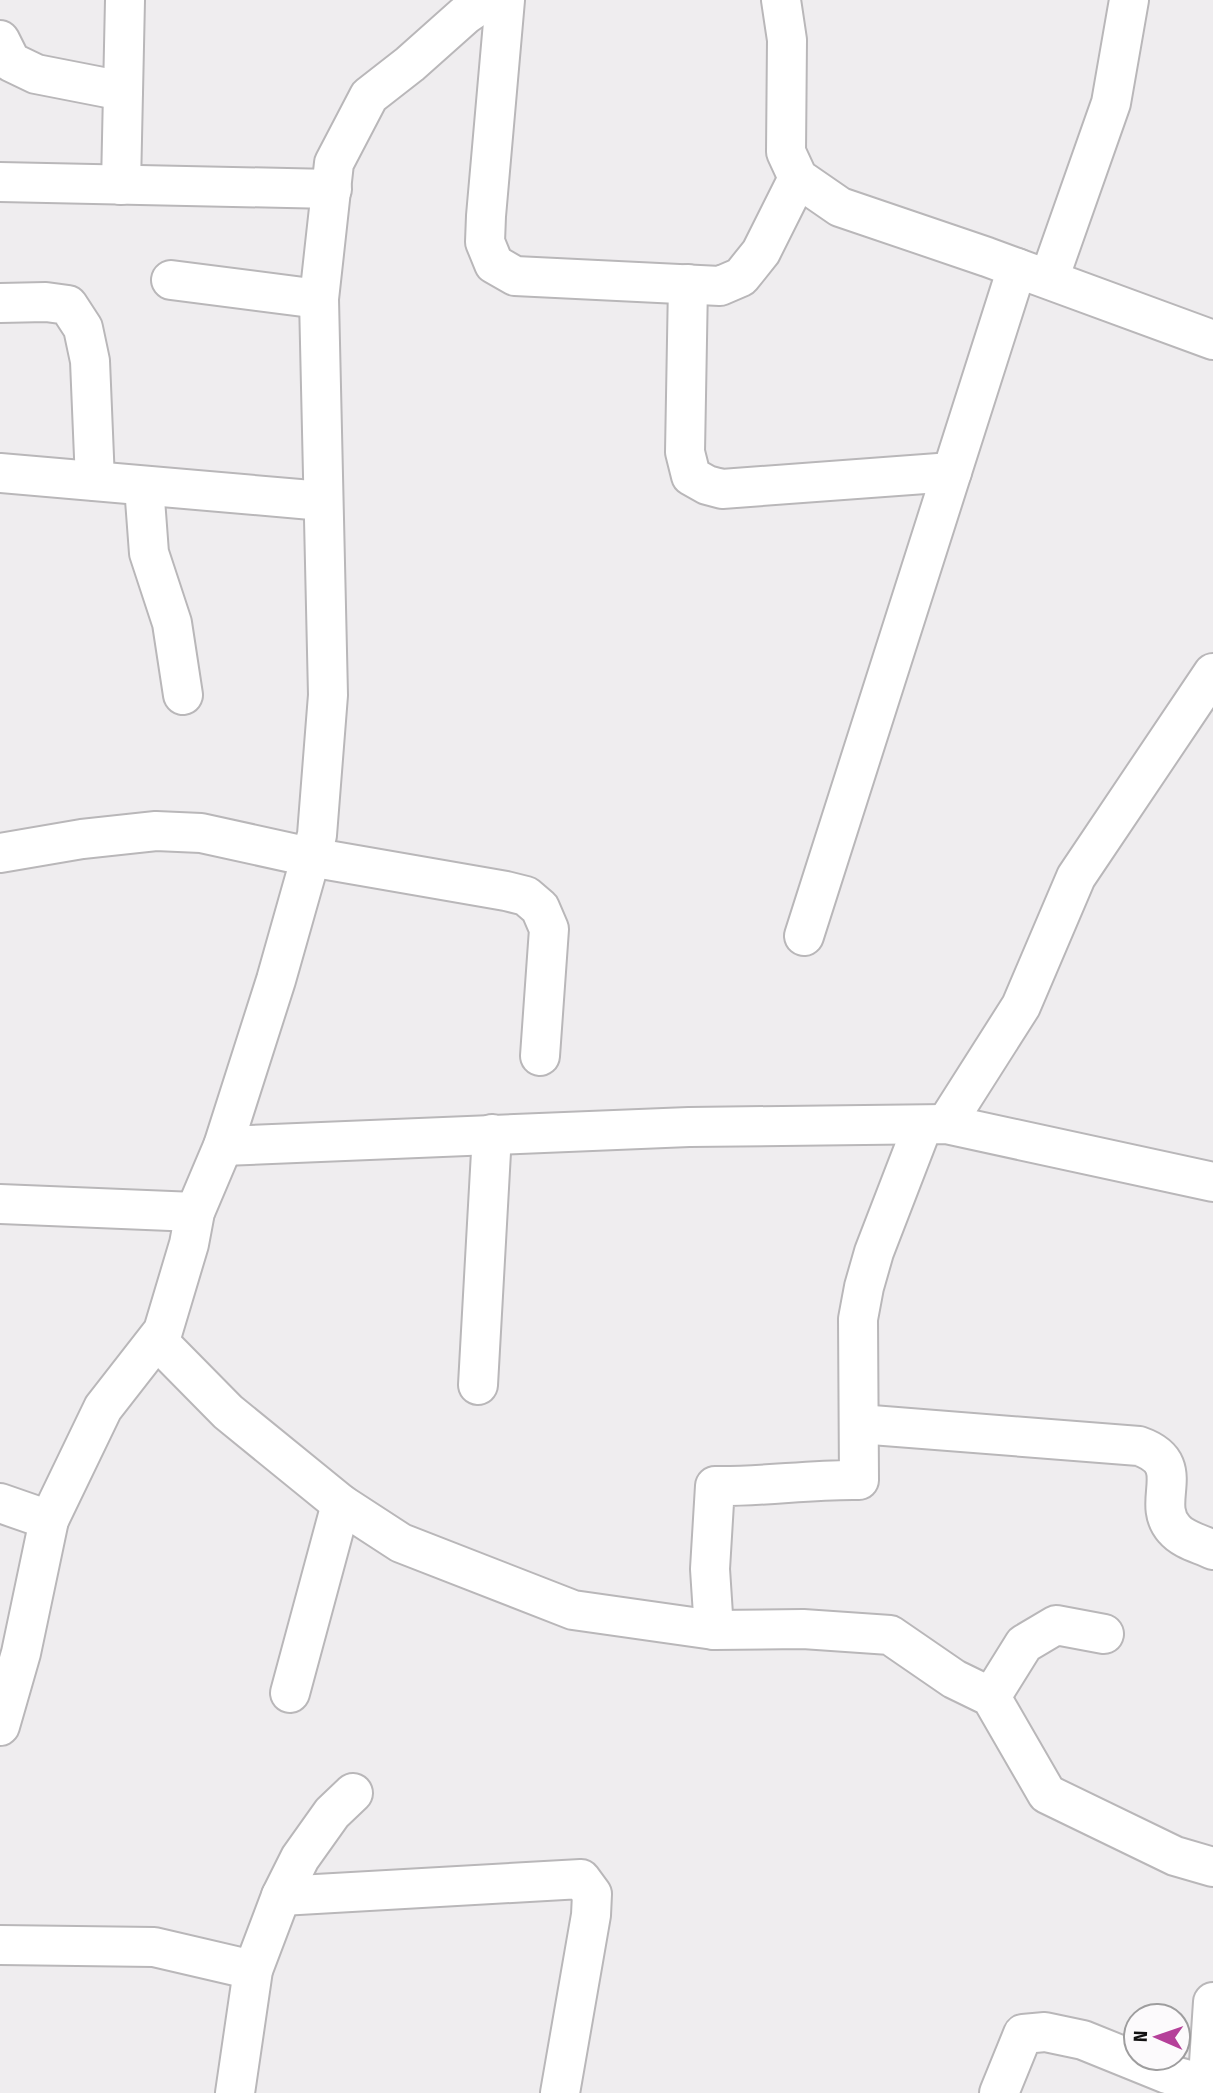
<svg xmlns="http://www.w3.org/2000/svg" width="1213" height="2093" font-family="'Fira Sans Condensed',sans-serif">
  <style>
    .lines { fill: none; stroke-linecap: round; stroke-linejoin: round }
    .minor-casing { stroke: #b9b7b9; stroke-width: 42 }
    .minor { stroke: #fff; stroke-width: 38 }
  </style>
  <rect width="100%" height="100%" fill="#efedef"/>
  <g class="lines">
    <defs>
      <g id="minor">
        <path d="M505 0 486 216 485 242 494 264 515 276 720 286 741 277 761 252 798 178"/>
        <path d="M781 0 787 40 786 152 798 178 840 207 987 257 1213 340"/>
        <path d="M0 40 11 62 36 74 123 91"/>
        <path d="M0 182 332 189"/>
        <path d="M121 185 125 0"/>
        <path d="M1049 279 1111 103 1129 0"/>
        <path d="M171 280 319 299"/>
        <path d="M688 284 685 452 691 476 707 485 722 489 952 472"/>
        <path d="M0 303 46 302 68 305 83 328 90 361 95 481"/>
        <path d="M0 473 323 501"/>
        <path d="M144 486 149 553 172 623 183 695"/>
        <path d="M0 853 82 839 156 831 201 833 310 857 506 891 526 896 540 908 549 929 540 1056"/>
        <path d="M804 936 1017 268"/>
        <path d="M946 1124 1021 1006 1076 877 1213 673"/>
        <path d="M223 1146 689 1127 946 1124 1213 1182"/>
        <path d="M0 1204 195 1212"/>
        <path d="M157 1340 228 1412 341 1504 401 1543 573 1610 714 1630 803 1629 890 1635 954 1679 991 1697 1047 1794 1175 1856 1213 1867"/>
        <path d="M478 1385 492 1134"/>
        <path d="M859 1424 1139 1446C1191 1464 1149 1501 1174 1529 1183 1540 1201 1544 1213 1550"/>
        <path d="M0 1503 49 1520 103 1408 163 1331 189 1244 195 1212 223 1146 276 980 317 835 328 695 319 299 334 163 369 96 410 64 465 15 487 0"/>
        <path d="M714 1630 710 1569 715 1486C763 1487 811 1479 859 1480L858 1319 864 1287 874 1252 923 1125"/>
        <path d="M290 1693 341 1504"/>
        <path d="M991 1697 1024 1644 1056 1625 1104 1634"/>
        <path d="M0 1726 21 1653 49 1520"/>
        <path d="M281 1896 581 1879 592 1894 591 1915 560 2093"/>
        <path d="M0 1945 154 1947 253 1970"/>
        <path d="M235 2093 253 1970 281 1896 300 1858 332 1813 353 1793"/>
        <path d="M999 2093 1023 2034 1045 2032 1083 2040 1167 2074 1208 2085"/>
        <path d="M1207 2093 1213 2002"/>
      </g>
    </defs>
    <use href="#minor" class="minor-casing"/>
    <use href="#minor" class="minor"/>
  </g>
  <g transform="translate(1157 2037) rotate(272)"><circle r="33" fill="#fcfafc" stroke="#9e9d9e" stroke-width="2"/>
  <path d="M0-5L12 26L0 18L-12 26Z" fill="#b54099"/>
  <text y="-10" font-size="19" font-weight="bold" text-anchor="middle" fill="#121112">N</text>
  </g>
</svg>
